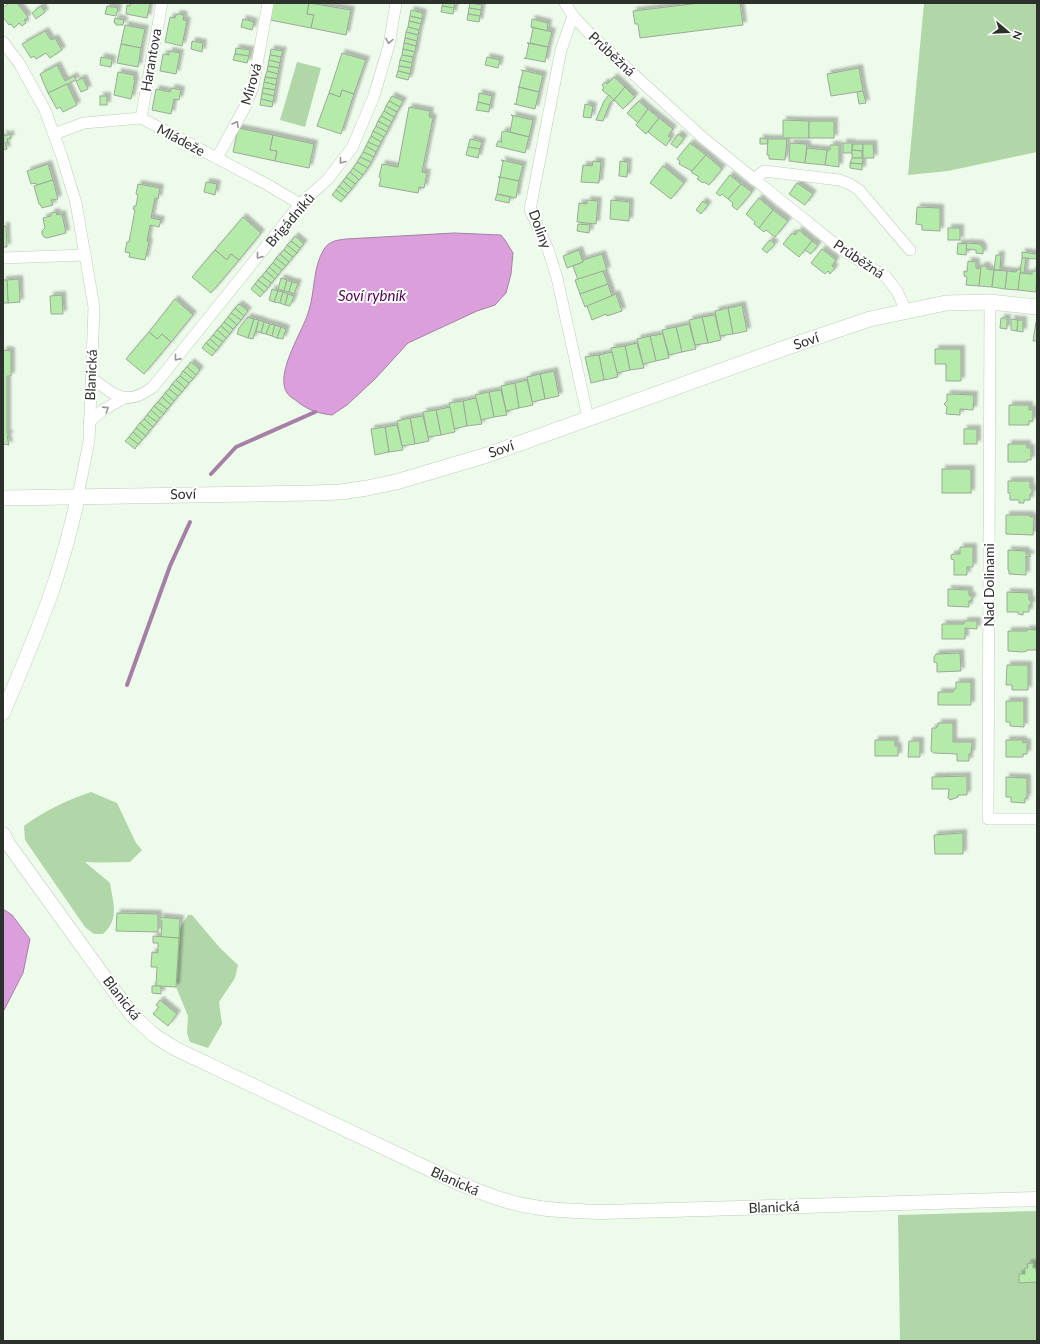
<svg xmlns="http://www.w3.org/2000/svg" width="1040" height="1344" font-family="Lato,sans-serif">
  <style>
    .green { fill: #b1d7a9 }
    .water { fill: #dba0dc; stroke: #a67fa7 }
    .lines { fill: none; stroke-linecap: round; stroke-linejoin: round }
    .stream { stroke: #a67fa7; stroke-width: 4 }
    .building { fill: #b4eba8; stroke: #9ca99a; filter: url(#shadow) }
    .minor-casing { stroke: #bfccbc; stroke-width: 12 }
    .tertiary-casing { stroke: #bfccbc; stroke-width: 15 }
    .secondary-casing { stroke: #bfccbc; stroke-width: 16 }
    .minor { stroke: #fff; stroke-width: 11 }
    .tertiary { stroke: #fff; stroke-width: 14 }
    .secondary { stroke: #fff; stroke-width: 15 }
    .oneway { stroke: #969895 }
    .labels { text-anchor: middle; stroke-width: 4; stroke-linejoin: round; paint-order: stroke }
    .street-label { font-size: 14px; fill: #2c312b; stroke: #fff }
    .water-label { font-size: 15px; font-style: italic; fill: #4d0251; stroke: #fff }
  </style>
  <defs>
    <filter id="shadow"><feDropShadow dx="3.5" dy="-3.5" stdDeviation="1" flood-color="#0004"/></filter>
  </defs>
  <rect width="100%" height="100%" fill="#edfbea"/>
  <g class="green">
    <path d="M924 3H1037V152L948 171 908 175Z"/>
    <path d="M297 62 321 68 305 127 280 120Z"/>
    <path d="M91 792 117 803 136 843 142 850 130 862C115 862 100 863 85 862L110 883C113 903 120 919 103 934H94L85 927 25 840 24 826C44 811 67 800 91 792Z"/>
    <path d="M188 915H192L220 948 238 965 235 978 219 1002 222 1024 208 1048 190 1042 187 1033 188 1016 176 987 179 938 181 926Z"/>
    <path d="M1037 1211V1341H900L898 1215Z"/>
  </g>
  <g class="water">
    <path d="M454 233 501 235 505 240 513 253 511 274 506 293 495 305 477 311 408 343 375 379 347 405 332 415C316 413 307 410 294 399 292 398 288 395 287 393 274 373 304 330 309 310 315 291 313 268 323 251 328 241 337 240 346 239Z"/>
    <path d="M3 909 12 915 30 939 23 973 3 1012Z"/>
  </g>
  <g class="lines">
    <g class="stream">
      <path d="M211 474 236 447 315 412"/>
      <path d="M127 685 170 566 190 522"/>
    </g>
  </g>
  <g class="building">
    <path d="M9 3H17L28 17 24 20 26 23 22 26 19 23 14 28 11 24 9 25 3 17V8Z"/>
    <path d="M131 3H150L147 18 126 14 127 5 130 6Z"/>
    <path d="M273 3H309L307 14 314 15 311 28 270 20Z"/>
    <path d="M309 3 351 10 346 35 311 28 314 15 307 14Z"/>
    <path d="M443 3H455L454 8 442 6Z"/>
    <path d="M470 3 482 5 481 10 469 8Z"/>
    <path d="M700 3H740L743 25 640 38 638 24H635L633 11Z"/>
    <path d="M41 6 45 12 36 19 32 13Z"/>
    <path d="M107 6 118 8 116 16 105 14Z"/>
    <path d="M442 6 454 8 453 14 441 12Z"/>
    <path d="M469 8 481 10 480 16 468 14Z"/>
    <path d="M411 10 423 13 422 19 410 16Z"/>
    <path d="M178 14 184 15 183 20 187 21 182 46 165 42 170 17 175 18 176 15Z"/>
    <path d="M468 14 480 16 479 22 467 20Z"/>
    <path d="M410 16 422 19 421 24 409 21Z"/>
    <path d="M115 18 124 20 123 25H116V23H114Z"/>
    <path d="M243 19 254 22 252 30 241 27Z"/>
    <path d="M532 19 548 23 547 31 531 27Z"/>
    <path d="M409 21 421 24 419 30 408 27Z"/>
    <path d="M125 25 145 29 141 48 121 44Z"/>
    <path d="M408 27 419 30 418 35 406 32Z"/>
    <path d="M531 27 552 32 548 47 530 43 533 28Z"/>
    <path d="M45 31 51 40 55 38 62 50 50 58 46 53 36 59 34 56 31 58 22 44Z"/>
    <path d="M406 32 418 35 417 41 405 38Z"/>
    <path d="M405 38 417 41 416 46 404 43Z"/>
    <path d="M192 41 203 43 202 52 191 49Z"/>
    <path d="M404 43 416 46 415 52 403 49Z"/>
    <path d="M527 43 548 47 545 62 524 58H526L529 43Z"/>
    <path d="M121 44 141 48 138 67 117 63Z"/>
    <path d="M236 48 250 50 249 56 235 54Z"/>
    <path d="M271 49 283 51 281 57 270 55Z"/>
    <path d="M403 49 415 52 413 57 402 55Z"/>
    <path d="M169 51 180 53 176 74 160 71 163 54 169 55Z"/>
    <path d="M342 53 366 60 354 94 342 90 340 97 329 93Z"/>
    <path d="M235 54 249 56 247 63 233 60Z"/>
    <path d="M270 55 281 57 280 63 269 60Z"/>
    <path d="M402 55 413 57 412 63 400 60Z"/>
    <path d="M101 57 112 59 111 67 100 65Z"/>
    <path d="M487 57 500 60 498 68 485 65Z"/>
    <path d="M269 60 280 63 279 68 268 66Z"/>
    <path d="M400 60 412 63 411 68 399 66Z"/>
    <path d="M57 65 65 81 74 76 76 80 48 93 40 74Z"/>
    <path d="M268 66 279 68 278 74 267 71Z"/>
    <path d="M399 66 411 68 410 74 398 71Z"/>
    <path d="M859 68 863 91 831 96 827 74Z"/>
    <path d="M521 70 543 75 539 92 519 87 523 71Z"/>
    <path d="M267 71 278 74 277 79 265 77Z"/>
    <path d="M398 71 410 74 408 80 396 77Z"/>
    <path d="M118 72 134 75V79L135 80 131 99 114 95Z"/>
    <path d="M265 77 277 79 276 85 264 82Z"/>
    <path d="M614 77 625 87 614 100 602 90 604 88 602 85 605 82 607 84Z"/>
    <path d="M83 78 88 89 81 92 76 81Z"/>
    <path d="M264 82 276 85 275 90 263 88Z"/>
    <path d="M67 84 77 105 63 112 60 107 57 109 48 93Z"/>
    <path d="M518 87 539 92 535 109 514 104H516L519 88Z"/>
    <path d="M625 87 635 97 623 109 614 100Z"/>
    <path d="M172 88 181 90 179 100 174 99 171 114 152 110 156 89 170 92Z"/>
    <path d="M263 88 275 90 274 96 262 93Z"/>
    <path d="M342 90 354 94 341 134 317 126 329 93 340 97Z"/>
    <path d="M863 91 866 103 859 104 857 92Z"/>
    <path d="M262 93 274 96 273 102 261 99Z"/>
    <path d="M479 93 492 96 490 105 478 102Z"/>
    <path d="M609 95 614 100 610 103 603 121 596 120 604 101Z"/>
    <rect x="100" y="96" width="7" height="9"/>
    <path d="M392 96 403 101 400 107 389 101Z"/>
    <path d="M261 99 273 102 272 107 260 105Z"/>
    <path d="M389 101 400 107 397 112 386 106Z"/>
    <path d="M639 101 648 109 638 123 627 113Z"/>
    <path d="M478 102 490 105 489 112 476 110Z"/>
    <path d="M585 104 593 106 591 118 583 117Z"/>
    <path d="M386 106 397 112 394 117 384 111Z"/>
    <path d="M409 107 430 111 429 117 433 118 422 172 427 173 424 188 419 187 418 193 379 186 381 178 379 177 382 164 398 167Z"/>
    <path d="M648 109 659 118 646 134 636 125Z"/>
    <path d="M384 111 394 117 392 122 381 116Z"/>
    <path d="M511 115 533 120 529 137 510 132 513 116Z"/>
    <path d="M381 116 392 122 389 127 378 121Z"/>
    <path d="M659 118 673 129 668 136 671 138 666 146 648 132Z"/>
    <path d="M783 120 809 121V138H783Z"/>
    <path d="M378 121 389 127 387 132 376 126Z"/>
    <rect x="809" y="121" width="25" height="17"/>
    <path d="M376 126 387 132 384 137 373 131Z"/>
    <path d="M238 128 273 135 270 150 277 151 275 161 233 152Z"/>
    <path d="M373 131 384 137 381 142 371 136Z"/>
    <path d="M505 131 529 137 525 153 496 146 498 141 502 142 501 139 502 132Z"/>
    <path d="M3 134H5V136L10 134 11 138 7 139 8 142 5 143 7 149 3 150Z"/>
    <path d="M678 134 684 138 677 148 671 144Z"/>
    <path d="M273 135 314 144 309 168 275 161 277 151 270 150Z"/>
    <path d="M371 136 381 142 379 147 368 142Z"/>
    <path d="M760 138 768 139 767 144H760Z"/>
    <path d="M470 139 482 142 480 149 468 147Z"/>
    <path d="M768 139H787L785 160 769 159V155H767Z"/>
    <path d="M368 142 379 147 376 152 366 146Z"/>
    <path d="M690 143 706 155 692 171 679 164 680 161 677 159Z"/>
    <path d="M790 143 807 144 805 163 789 161Z"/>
    <rect x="843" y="143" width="9" height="10"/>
    <path d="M853 144H863V151L852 150Z"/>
    <path d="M863 144H873L874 158H863Z"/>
    <path d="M830 145H839V167L825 165 827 150H830Z"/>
    <path d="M366 146 376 152 374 157 363 152Z"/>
    <path d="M468 147 480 149 478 158 466 155Z"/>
    <path d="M807 148 827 150 825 165 805 163Z"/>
    <path d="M852 150 862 151V158H852Z"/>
    <path d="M363 152 374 157 371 162 360 157Z"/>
    <path d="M706 155 722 169 709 185 704 182 703 183 697 179 699 177 691 172Z"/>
    <path d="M360 157 371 162 368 168 357 162Z"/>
    <path d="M852 158H863L862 164 850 163Z"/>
    <path d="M501 160 523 165 519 181 498 177H500L503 161Z"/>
    <path d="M593 161 601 162 599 183 581 182 583 165 592 166Z"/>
    <path d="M620 161 628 162 627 177 619 176Z"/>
    <path d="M357 162 368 168 363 175 353 168Z"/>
    <path d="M850 163 862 164V170L850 168Z"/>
    <path d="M48 164 53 180 37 185 36 183 31 184 27 171Z"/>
    <path d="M663 166 684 183 671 199 650 183Z"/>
    <path d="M353 168 363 175 359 180 350 172Z"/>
    <path d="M350 172 359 180 355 184 346 177Z"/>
    <path d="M730 175 741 184 728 199 722 194 720 196 716 193Z"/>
    <path d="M346 177 355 184 352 189 343 181Z"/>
    <path d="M500 177 519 181 516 198 497 194Z"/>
    <path d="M53 180 58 199 51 200 53 205 42 208 40 204H39L34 186Z"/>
    <path d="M343 181 352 189 348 193 339 186Z"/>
    <path d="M206 182 217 184 215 195 204 192Z"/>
    <path d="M797 183 813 194 805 205 789 194Z"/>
    <path d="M138 184 160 188 158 199 155 198 151 218 161 220 159 227 150 225 147 241 149 242 145 260 129 257 130 253 125 252 127 242H129L135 210 133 209 134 206H136L138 195 136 194Z"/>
    <path d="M741 184 752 192 737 210 732 206 733 203 728 199Z"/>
    <path d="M339 186 348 193 345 197 336 190Z"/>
    <path d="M336 190 345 197 341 202 332 195Z"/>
    <path d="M497 194 510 197 509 203 495 200Z"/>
    <path d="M759 198 773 210 759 228 754 224 755 222 746 214Z"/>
    <path d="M587 200 598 201 596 224 577 222 579 203 587 204Z"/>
    <path d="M611 200 630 202 629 221 610 219Z"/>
    <path d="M703 201 708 205 701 214 696 210Z"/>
    <path d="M917 207 940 208V231L922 230V225L916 224Z"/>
    <path d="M773 210 788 221 775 237 766 230 764 232 759 228Z"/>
    <path d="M56 212 57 215 62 214 66 233 47 238 44 237 42 234V231L45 228 43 218 51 216V213Z"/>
    <path d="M243 217 261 233 239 260 231 254 227 260 215 250Z"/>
    <path d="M578 224 590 225 589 233 577 231Z"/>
    <path d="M3 226H6L7 247H3Z"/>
    <rect x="948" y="228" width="12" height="12"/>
    <path d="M799 230 812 241 799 257 783 244 792 233 795 235Z"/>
    <path d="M295 236 304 244 300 248 291 241Z"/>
    <path d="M770 240 775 244 767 253 762 249Z"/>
    <path d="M291 241 300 248 297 253 287 245Z"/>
    <path d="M812 241 818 245 811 254 805 250Z"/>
    <path d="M958 243 967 244 966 255 957 254Z"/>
    <path d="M967 243 980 244 983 248V254L976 253V250L966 249Z"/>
    <path d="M287 245 297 253 293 257 284 250Z"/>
    <path d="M822 249 836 260 832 266 835 268 830 274 828 271 825 274 811 263Z"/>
    <path d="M215 250 227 260 231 254 239 260 211 293 192 277Z"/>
    <path d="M284 250 293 257 289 262 280 254Z"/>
    <path d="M579 250 583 262 567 268 563 256Z"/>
    <path d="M1022 252 1037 254V259L1022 258Z"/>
    <path d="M280 254 289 262 286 266 276 258Z"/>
    <path d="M602 254 607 270 578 280 573 266 583 262V260Z"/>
    <path d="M996 255H1001L1000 270H994Z"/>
    <path d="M276 258 286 266 282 270 273 263Z"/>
    <path d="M1022 258H1026L1024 273H1020Z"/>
    <path d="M968 261 976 262V268L981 269 979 286 966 285 967 277 964 276V271L967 272Z"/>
    <path d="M273 263 282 270 278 275 269 267Z"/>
    <path d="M981 266H987V269L994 270 992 287 979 286Z"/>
    <path d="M269 267 278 275 275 279 266 271Z"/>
    <path d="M1017 269 1021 270 1018 290 1005 289 1007 271 1016 272Z"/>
    <path d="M994 270 1007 271 1005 289 992 287Z"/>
    <path d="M266 271 275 279 271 283 262 276Z"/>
    <path d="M603 271 608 284 580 294 575 280Z"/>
    <path d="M1032 271H1037L1036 292 1018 290 1020 273 1032 274Z"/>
    <path d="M262 276 271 283 268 288 258 280Z"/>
    <path d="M281 278 287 280 284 291 278 289Z"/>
    <path d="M19 279 20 302 8 303 7 280Z"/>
    <path d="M3 280H7L8 303H3Z"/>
    <path d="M258 280 268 288 264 292 255 284Z"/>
    <path d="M287 280 292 282 289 292 284 291Z"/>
    <path d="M292 282 298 283 294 294 289 292Z"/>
    <path d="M255 284 264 292 260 297 251 289Z"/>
    <path d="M608 284 612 296 585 307 580 294Z"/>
    <path d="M272 289 278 291 274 302 269 300Z"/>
    <path d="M278 291 283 292 280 303 274 302Z"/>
    <path d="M283 292 288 294 285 305 280 303Z"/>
    <path d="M288 294 294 296 290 306 285 305Z"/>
    <path d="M616 294 622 311 607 316 606 314 592 320 587 306Z"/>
    <path d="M62 295 63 314H51L50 296Z"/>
    <path d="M175 299 193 315 171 342 162 334 157 339 149 332Z"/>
    <path d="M239 304 248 311 244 316 235 308Z"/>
    <path d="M742 305 747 331 733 334 728 308Z"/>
    <path d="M235 308 244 316 241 320 231 313Z"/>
    <path d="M728 308 733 334 720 336 715 311Z"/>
    <path d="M231 313 241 320 237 325 228 317Z"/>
    <path d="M715 315 721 340 708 343 702 317Z"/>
    <path d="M228 317 237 325 233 329 224 322Z"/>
    <path d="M248 317 254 319 248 338 237 334 239 328Z"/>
    <path d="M702 317 708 343 695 345 689 320Z"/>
    <path d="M1001 318H1007V329L1000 328Z"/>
    <path d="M254 319 259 320 253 339 248 338Z"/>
    <path d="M1011 319 1018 320 1017 331 1011 330Z"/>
    <path d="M259 320 264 322 261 333 256 331Z"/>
    <path d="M1018 320H1023V332L1017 331Z"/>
    <path d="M224 322 233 329 230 334 221 326Z"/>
    <path d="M264 322 270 324 266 334 261 333Z"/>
    <path d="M1036 322H1037V341H1033Z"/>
    <path d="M270 324 275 325 272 336 266 334Z"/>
    <path d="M689 324 696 349 682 352 676 327Z"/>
    <path d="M275 325 281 327 277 338 272 336Z"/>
    <path d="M221 326 230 334 226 338 217 330Z"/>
    <path d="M281 327 286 329 283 339 277 338Z"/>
    <path d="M676 327 682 352 669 355 662 330Z"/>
    <path d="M217 330 226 338 223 342 213 335Z"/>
    <path d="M149 332 157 339 162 334 171 342 144 374 126 359Z"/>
    <path d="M663 334 669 358 656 361 650 336Z"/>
    <path d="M213 335 223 342 219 347 210 339Z"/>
    <path d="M650 336 656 361 643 364 637 339Z"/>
    <path d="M210 339 219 347 216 351 206 343Z"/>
    <path d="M206 343 216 351 212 356 202 348Z"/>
    <path d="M637 343 644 368 630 370 625 346Z"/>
    <path d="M625 346 630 370 617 373 611 348Z"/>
    <path d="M935 349H961V381H946V364H935Z"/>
    <path d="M5 350 11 351V376H7V434H9V436H7L9 445 3 444V351Z"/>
    <path d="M612 352 618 377 604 380 599 355Z"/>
    <path d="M599 355 604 380 591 383 585 357Z"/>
    <path d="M191 362 200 370 196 375 187 367Z"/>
    <path d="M187 367 196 375 193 379 183 371Z"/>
    <path d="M183 371 193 379 189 383 180 376Z"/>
    <path d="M554 371 559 396 545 399 540 374Z"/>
    <path d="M540 374 545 399 532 402 527 377Z"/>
    <path d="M180 376 189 383 185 388 176 380Z"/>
    <path d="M176 380 185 388 182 392 172 384Z"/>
    <path d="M527 380 533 405 519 408 515 383Z"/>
    <path d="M515 383 519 408 506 411 501 386Z"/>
    <path d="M172 384 182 392 178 396 169 389Z"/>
    <path d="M169 389 178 396 174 401 165 393Z"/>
    <path d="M501 390 507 415 494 417 489 392Z"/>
    <path d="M489 392 494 417 481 420 475 395Z"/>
    <path d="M165 393 174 401 171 405 162 397Z"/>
    <path d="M947 394 974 395 973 410 960 409V415L946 414 947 407 944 404 947 401Z"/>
    <path d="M162 397 171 405 167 409 158 402Z"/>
    <path d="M476 398 482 424 467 426 463 401Z"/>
    <path d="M463 401 467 426 454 429 449 403Z"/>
    <path d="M158 402 167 409 164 414 154 406Z"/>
    <path d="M1009 405H1029V410L1033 409V421H1029V425H1009Z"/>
    <path d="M154 406 164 414 160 418 151 410Z"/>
    <path d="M450 407 455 432 441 435 436 410Z"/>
    <path d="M151 410 160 418 157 422 147 415Z"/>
    <path d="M436 410 441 435 428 437 423 412Z"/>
    <path d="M147 415 157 422 153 427 144 419Z"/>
    <path d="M423 416 429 441 415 444 410 418Z"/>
    <path d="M410 418 415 444 402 446 397 421Z"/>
    <path d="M144 419 153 427 149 431 140 423Z"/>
    <path d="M140 423 149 431 146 436 136 428Z"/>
    <path d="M397 425 403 450 389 452 385 427Z"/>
    <path d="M385 427 389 452 375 455 371 429Z"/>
    <path d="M136 428 146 436 142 440 133 432Z"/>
    <rect x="964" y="429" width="13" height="15"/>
    <path d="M133 432 142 440 138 444 129 437Z"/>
    <path d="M129 437 138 444 135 449 125 441Z"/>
    <path d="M1008 444H1027V448H1031V460H1027V462H1008Z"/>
    <rect x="942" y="469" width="29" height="24"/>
    <path d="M1008 481H1030V488H1032V494H1030V500H1024V503H1019V500H1010V493H1008Z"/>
    <path d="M1006 515H1030V517H1034L1033 535 1006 534Z"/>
    <path d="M960 547H973V567H967V575H954V560L951 559V555L954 554H960Z"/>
    <path d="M1008 550 1026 551V554H1030V557L1026 556V575L1009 574V570H1008Z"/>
    <path d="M948 589 969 590V595L972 596V600L969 601V607L948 606Z"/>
    <path d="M1007 592 1029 593V600H1031V605H1029V612H1023V615L1018 614V612H1007Z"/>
    <path d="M964 621H977V629L965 628V639H942V624H964Z"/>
    <path d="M1027 629 1037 630V650H1027V651L1022 652 1008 651V631H1027Z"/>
    <path d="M960 653 961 671 937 672V663L934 662V657L936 654Z"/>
    <path d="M1007 665H1028V690H1012V685H1006Z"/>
    <path d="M956 682H971V705H938V692H953L956 688Z"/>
    <path d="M1006 701H1024V727L1010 726V722H1006Z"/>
    <path d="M938 723H953V742H972L971 754H969V761H957V754L934 753 931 751 932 728H936L938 726Z"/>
    <path d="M875 740H895V746H898V756H875Z"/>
    <path d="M1006 740H1023V743L1027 742V754H1023V757H1006Z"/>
    <path d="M909 741H920V757H908Z"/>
    <path d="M967 776V795H958V797L950 800 948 798 949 789H932V777Z"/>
    <path d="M1006 777 1027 778V798H1025V803L1011 802V797H1006Z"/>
    <path d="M963 833V854H935L934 835Z"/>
    <path d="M117 913 158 914V932L116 931Z"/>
    <path d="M160 917 180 919 179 938 161 937 162 921H160Z"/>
    <path d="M153 936 179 938 176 987 156 986 157 967H151L152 952 158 953V943H153Z"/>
    <path d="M152 986H161V994L152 993Z"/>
    <path d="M160 1000 177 1014 168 1026 153 1014 159 1007 156 1005Z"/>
    <path d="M1033 1263V1268H1036L1037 1282 1019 1283V1274H1025V1268H1028L1027 1264Z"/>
  </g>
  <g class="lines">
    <defs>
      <g id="minor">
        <path d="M565 3 573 16 592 36 702 137 841 249 886 277 897 291 906 311"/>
        <path d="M573 16 561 50 530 210 548 249 557 278 588 418"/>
        <path d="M3 42 19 63 45 110 61 154 76 203 94 307 89 441 78 496"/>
        <path d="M141 118 162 3"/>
        <path d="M54 134 84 123 141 118 268 185 300 204"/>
        <path d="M217 158 246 105 253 87 268 3"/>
        <path d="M754 179 764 171 839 180 850 184 859 190 910 250"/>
        <path d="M3 258 85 255"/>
        <path d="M990 302 988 819H1037"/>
        <path d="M92 378C115 396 127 407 153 387L300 204 327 180 352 148 374 96 389 45 396 3"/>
        <path d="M89 422 103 410 124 398"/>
      </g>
      <g id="tertiary">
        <path d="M3 713C21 670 40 627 55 582 64 554 72 525 78 496"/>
        <path d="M3 834 9 845 131 1014 155 1036 176 1049 454 1181C480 1192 506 1203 534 1207 556 1211 580 1211 602 1212L1037 1199"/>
      </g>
      <path id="secondary" d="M3 498 313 493 341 492 367 488 396 482 487 455 799 343 870 319 946 303 990 302 1037 307"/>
    </defs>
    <use href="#minor" class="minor-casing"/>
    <use href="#tertiary" class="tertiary-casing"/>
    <use href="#secondary" class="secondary-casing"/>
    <use href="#minor" class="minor"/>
    <use href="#tertiary" class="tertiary"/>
    <use href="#secondary" class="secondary"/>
  </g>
  <defs><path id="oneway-chevron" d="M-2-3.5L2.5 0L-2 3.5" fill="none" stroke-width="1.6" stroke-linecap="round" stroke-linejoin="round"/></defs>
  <g class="oneway">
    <use href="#oneway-chevron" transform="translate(389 41) rotate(101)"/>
    <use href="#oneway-chevron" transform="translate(236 124) rotate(-61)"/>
    <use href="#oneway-chevron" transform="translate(342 161) rotate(128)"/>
    <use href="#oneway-chevron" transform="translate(259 256) rotate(129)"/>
    <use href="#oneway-chevron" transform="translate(177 358) rotate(129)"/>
    <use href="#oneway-chevron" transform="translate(106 409) rotate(-33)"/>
  </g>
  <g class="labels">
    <g class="street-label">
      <text transform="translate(612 54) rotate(43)" y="5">Průběžná</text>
      <text transform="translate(151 60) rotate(-80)" y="5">Harantova</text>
      <text transform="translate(251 84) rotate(-74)" y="5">Mírová</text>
      <text transform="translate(181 140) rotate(28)" y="5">Mládeže</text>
      <text transform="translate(290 220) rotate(-49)" y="5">Brigádníků</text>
      <text transform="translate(540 229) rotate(70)" y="5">Doliny</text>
      <text transform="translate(859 259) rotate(34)" y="5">Průběžná</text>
      <text transform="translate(806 341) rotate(-19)" y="5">Soví</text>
      <text transform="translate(91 375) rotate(-88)" y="5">Blanická</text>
      <text transform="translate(501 449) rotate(-19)" y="5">Soví</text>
      <text transform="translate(183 494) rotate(-1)" y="5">Soví</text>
      <text transform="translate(989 585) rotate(-90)" y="5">Nad Dolinami</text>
      <text transform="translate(122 998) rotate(52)" y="5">Blanická</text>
      <text transform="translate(455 1181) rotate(24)" y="5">Blanická</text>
      <text transform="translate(774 1207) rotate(-2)" y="5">Blanická</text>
    </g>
    <g class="water-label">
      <text x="372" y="301">Soví rybník</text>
    </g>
  </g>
  <rect width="1040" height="1344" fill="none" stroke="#2c312b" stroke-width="8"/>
  <g transform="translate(1008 32) rotate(109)" stroke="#ffffff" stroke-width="3" paint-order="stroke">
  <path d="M0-3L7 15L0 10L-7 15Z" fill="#2c312b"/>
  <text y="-6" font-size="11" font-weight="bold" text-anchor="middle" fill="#2c312b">N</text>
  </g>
</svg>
